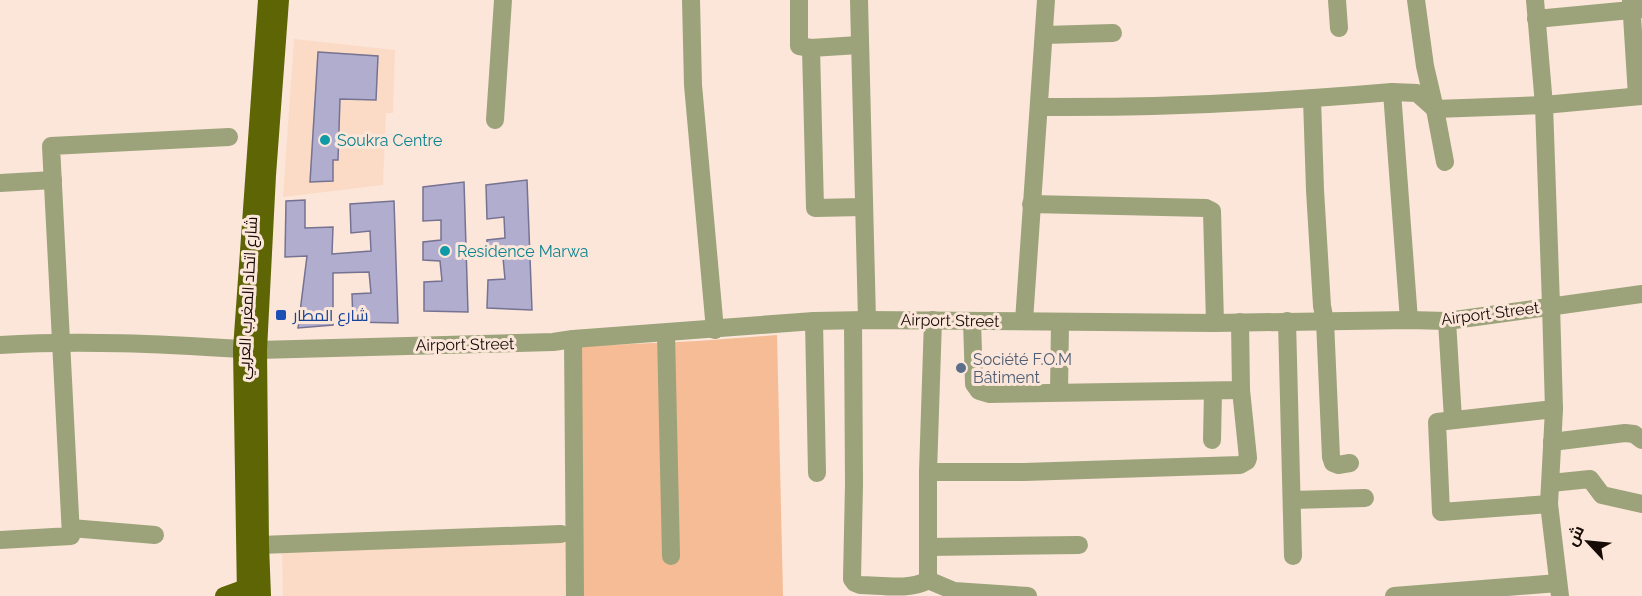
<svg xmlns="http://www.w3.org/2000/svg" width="1642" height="596" font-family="Raleway,Cairo,sans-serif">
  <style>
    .built { fill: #fcdbc6 }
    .green { fill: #f5bc95 }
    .building { fill: #b1adcf; stroke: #767291; stroke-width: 1.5 }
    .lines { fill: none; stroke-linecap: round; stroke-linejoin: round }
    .minor { stroke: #9ca27a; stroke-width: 18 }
    .major { stroke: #5e6505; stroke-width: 18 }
    .culture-dot { fill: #0f9aa8; stroke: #fbe6d9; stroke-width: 2 }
    .transit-dot { fill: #1a4fb4; stroke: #fbe6d9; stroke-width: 2 }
    .service-dot { fill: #5c6f8a; stroke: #fbe6d9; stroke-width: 2 }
    .labels { text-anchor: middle; stroke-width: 6; stroke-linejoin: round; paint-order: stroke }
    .culture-label { font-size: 16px; fill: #0d838f; stroke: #fbe6d9; text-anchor: start }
    .street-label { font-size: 16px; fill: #160b05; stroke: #fbe6d9 }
    .transit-label { font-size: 16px; fill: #164399; stroke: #fbe6d9; text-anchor: start }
    .service-label { font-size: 16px; fill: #4e5e75; stroke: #fbe6d9; text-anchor: start }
  </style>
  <rect width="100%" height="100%" fill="#fbe6d9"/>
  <g class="built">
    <path d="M294 39 395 50 393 113H386L383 185 283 197Z"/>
    <path d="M567 530 568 596H283L282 544Z"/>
  </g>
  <path class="green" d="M777 335 783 596H568L565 347 698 341Z"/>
  <g class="building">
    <path d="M318 52 378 56 376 100 340 99 338 160H333V181L310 182Z"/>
    <path d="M527 180 532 310 487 308 488 280 505 279 503 258H487V240L505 238 504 217 487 219 486 185Z"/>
    <path d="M464 182 468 312 424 311V282L442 281 440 261 423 260V242L441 240V220L423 221V187Z"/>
    <path d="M305 200V228L333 227 332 254 371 251 370 231 351 233 350 204 394 201 398 323 353 322 352 294 371 293 369 272 333 273V325L298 328 307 256 285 257 286 201Z"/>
  </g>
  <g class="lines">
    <g class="minor">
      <path d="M691 0 693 85 715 330"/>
      <path d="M799 0V46L811 48 859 45"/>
      <path d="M859 0 867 320"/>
      <path d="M1337 0 1339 28"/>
      <path d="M1416 0 1425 66 1435 109 1445 162"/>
      <path d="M1535 0 1544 105 1551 305 1554 409 1549 504 1560 596"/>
      <path d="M1631 0 1637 96"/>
      <path d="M1536 19 1642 9"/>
      <path d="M1044 35 1113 33"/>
      <path d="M811 48 815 208 863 207"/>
      <path d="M1392 92 1409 320"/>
      <path d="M1312 99 1315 190 1322 306 1325 321 1331 457 1333 463 1338 465 1350 463"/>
      <path d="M1040 107C1159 108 1274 102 1392 92L1417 93 1435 109 1544 105 1642 96"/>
      <path d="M495 120 503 0"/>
      <path d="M0 183 53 180"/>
      <path d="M1031 204 1206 208 1212 211 1215 323"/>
      <path d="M814 321 817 473"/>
      <path d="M853 321 854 484 852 579 855 583 860 585C880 585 910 591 928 580"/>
      <path d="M972 321 974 384 979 391 989 394 1241 390 1240 322"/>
      <path d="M1024 321 1046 0"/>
      <path d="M1287 321 1293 556"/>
      <path d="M1447 321 1453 419"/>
      <path d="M666 333 671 556"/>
      <path d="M573 339 575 596"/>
      <path d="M0 345C81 340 161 344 242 349"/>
      <path d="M258 350 553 342 573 339 814 321 867 320 1215 323 1409 320 1447 321 1642 294"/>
      <path d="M1059 392 1060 323"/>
      <path d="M1212 440 1213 391"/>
      <path d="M1552 442 1625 433 1634 434 1642 440"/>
      <path d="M928 472H1024L1240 465 1247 461 1248 458 1241 390"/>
      <path d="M1551 483 1590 479 1602 495 1642 504"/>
      <path d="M1292 500 1365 498"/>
      <path d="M1549 504 1441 512 1437 422 1554 409"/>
      <path d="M71 528 155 535"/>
      <path d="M0 540 71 536 51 146 229 137"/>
      <path d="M260 545 561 534"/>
      <path d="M928 547 1079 545"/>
      <path d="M928 580V472L933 320"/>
      <path d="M928 580 954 591 1028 596"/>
      <path d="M1394 596 1558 583"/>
    </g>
    <g class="major">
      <path d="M224 596 246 588 257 587"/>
      <path d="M246 596 242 349 267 0"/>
      <path d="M262 596 260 545 258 350 267 175 280 0"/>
    </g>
  </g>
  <g class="culture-dot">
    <circle cx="325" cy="140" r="6"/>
    <circle cx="445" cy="251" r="6"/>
  </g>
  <rect class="transit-dot" x="275" y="309" width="12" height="12" rx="3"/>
  <circle class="service-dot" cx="961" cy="368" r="6"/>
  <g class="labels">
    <g class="culture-label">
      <text x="337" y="146">Soukra Centre</text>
      <text x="457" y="257">Residence Marwa</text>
    </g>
    <g class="street-label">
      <text transform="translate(247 298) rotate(-87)" y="6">شارع اتحاد المغرب العربي</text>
      <text transform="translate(1490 313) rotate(-7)" y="6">Airport Street</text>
      <text transform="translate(950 320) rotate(1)" y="6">Airport Street</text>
      <text transform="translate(465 344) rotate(-1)" y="6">Airport Street</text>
    </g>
    <g class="transit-label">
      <text x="293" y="321">شارع المطار</text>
    </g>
    <g class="service-label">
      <text x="973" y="365">Société F.O.M<tspan x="973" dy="18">Bâtiment</tspan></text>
    </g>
  </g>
  <g transform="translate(1588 542) rotate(296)" stroke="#fbe6d9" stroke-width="4.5" paint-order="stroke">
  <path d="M0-4.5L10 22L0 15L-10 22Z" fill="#160b05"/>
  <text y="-9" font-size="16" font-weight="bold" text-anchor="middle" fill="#160b05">ش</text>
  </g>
</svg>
